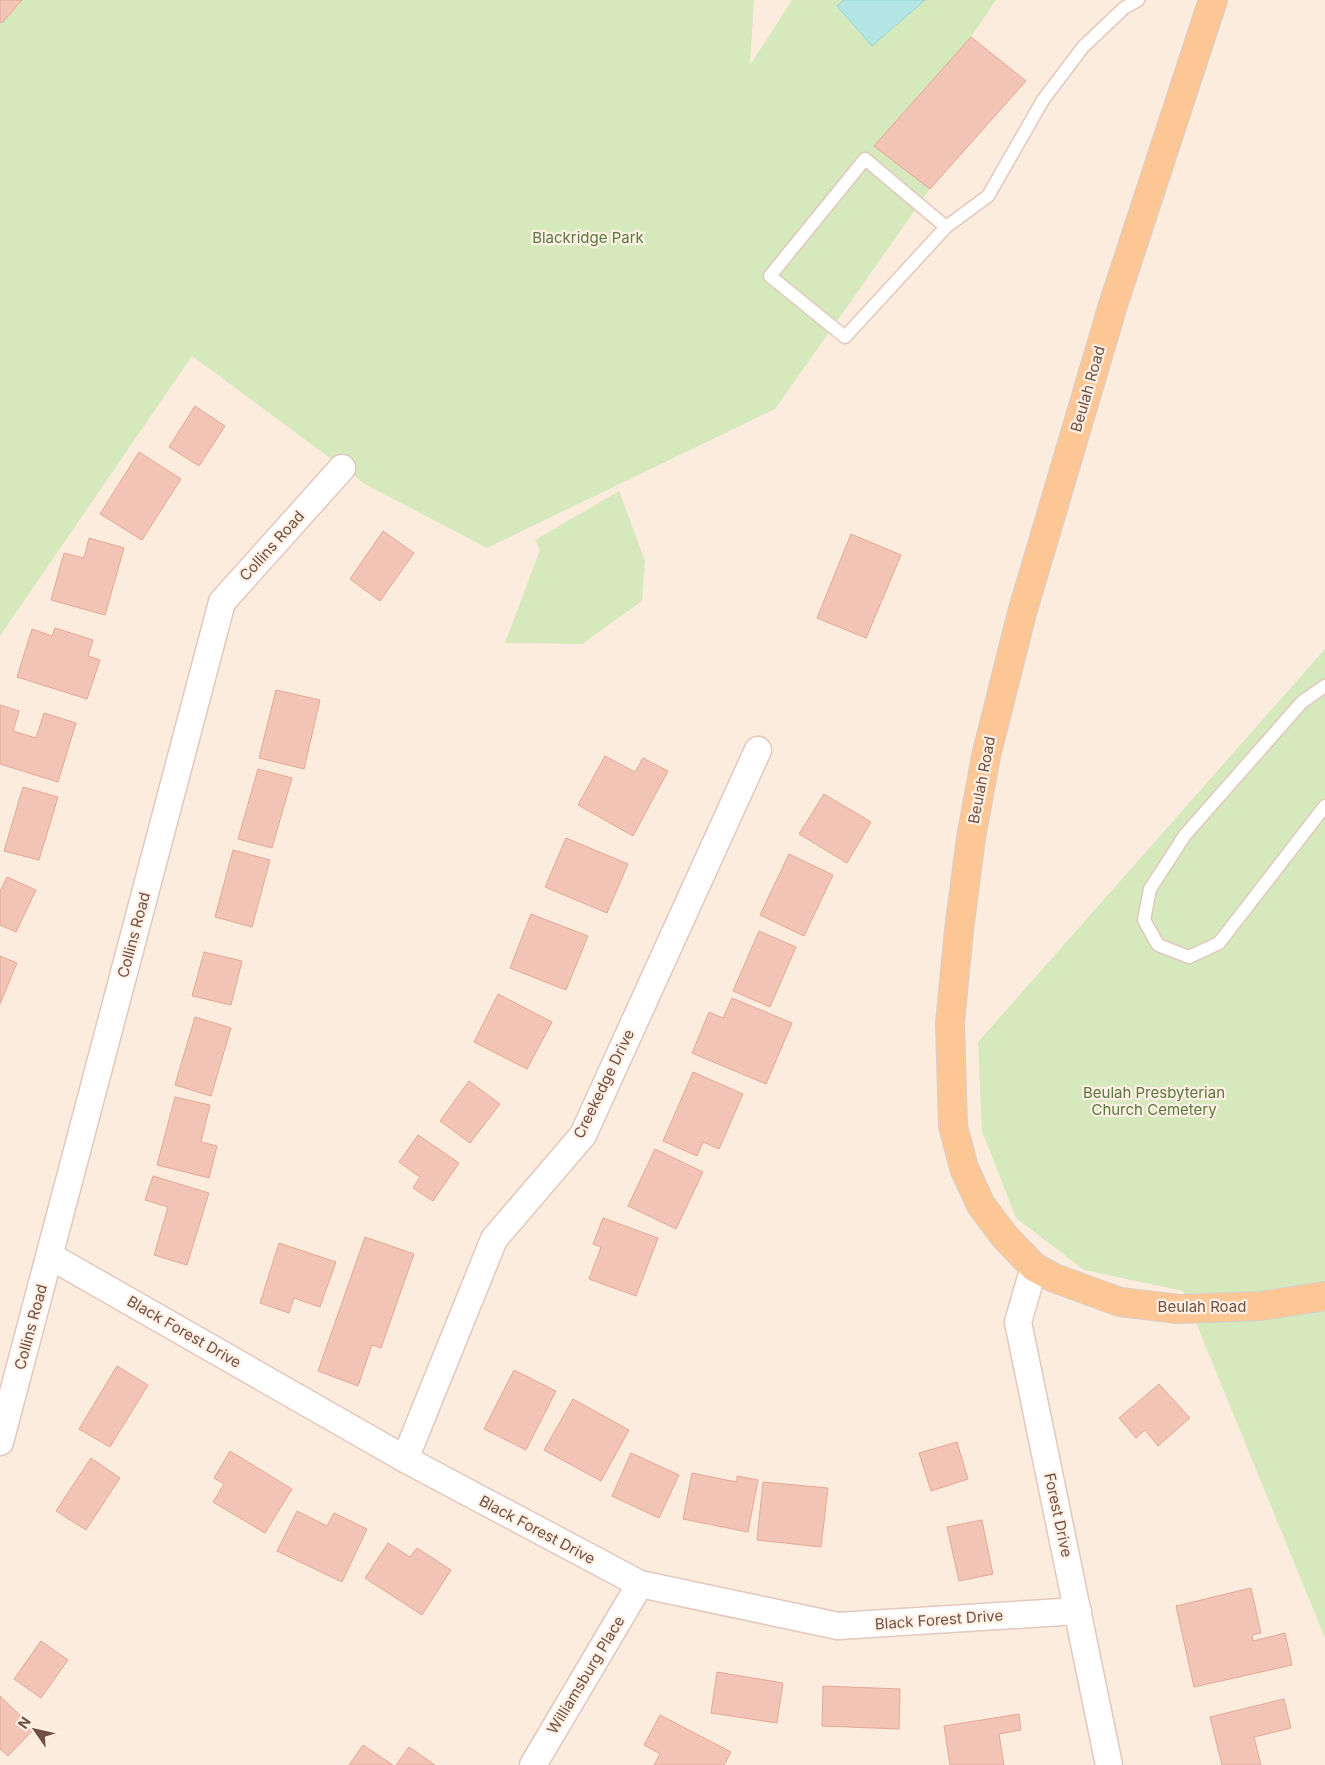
<svg xmlns="http://www.w3.org/2000/svg" width="1325" height="1765" font-family="Inter,sans-serif">
  <style>
    .green { fill: #d5e9bd }
    .water { fill: #b3e5e5; stroke: #99d6d7 }
    .building { fill: #f1c4b5; stroke: #e4a896 }
    .lines { fill: none; stroke-linecap: round; stroke-linejoin: round }
    .service-casing { stroke: #e2c8bd; stroke-width: 15 }
    .minor-casing { stroke: #e2c8bd; stroke-width: 29 }
    .primary-casing { stroke: #d7cecb; stroke-width: 30 }
    .service { stroke: #fff; stroke-width: 12 }
    .minor { stroke: #fff; stroke-width: 26 }
    .primary { stroke: #fcc695; stroke-width: 28 }
    .labels { text-anchor: middle; stroke-width: 4.5; stroke-linejoin: round; paint-order: stroke }
    .park-label { font-size: 15px; fill: #58783f; stroke: #fff0e4 }
    .street-label { font-size: 15px; fill: #714f46; stroke: #fff0e4 }
  </style>
  <rect width="100%" height="100%" fill="#fcecde"/>
  <g class="green">
    <path d="M0 0H754L750 65 792 0H996L971 37 874 146 930 189 775 409 487 548 365 484 192 356 0 636Z"/>
    <path d="M619 491 645 561 642 601 582 644 505 643 540 550 535 540Z"/>
    <path d="M1325 649V1638L1183 1291 1084 1270 1016 1218 982 1131 978 1042Z"/>
  </g>
  <path class="water" d="M844 0H925L872 46 837 6Z"/>
  <g class="building">
    <path d="M0 0H22L2 23 0 22Z"/>
    <path d="M971 37 1026 81 930 189 874 146Z"/>
    <path d="M195 406 225 426 199 466 169 447Z"/>
    <path d="M139 452 181 479 142 540 100 514Z"/>
    <path d="M383 531 414 553 380 601 350 579Z"/>
    <path d="M851 534 901 555 866 638 817 618Z"/>
    <path d="M89 538 124 548 105 615 51 600 64 553 84 558Z"/>
    <path d="M55 628 93 640 88 656 100 660 87 699 17 677 32 629 52 636Z"/>
    <path d="M276 690 320 700 304 769 259 758Z"/>
    <path d="M0 705 19 711 13 731 36 738 44 713 76 723 58 782 0 764Z"/>
    <path d="M605 756 635 772 643 758 668 771 633 836 578 805Z"/>
    <path d="M258 769 292 778 272 848 238 839Z"/>
    <path d="M23 787 58 797 39 860 4 851Z"/>
    <path d="M824 794 871 822 847 863 799 834Z"/>
    <path d="M566 838 628 864 607 913 545 887Z"/>
    <path d="M233 850 270 860 252 927 215 917Z"/>
    <path d="M789 854 833 875 804 936 760 915Z"/>
    <path d="M7 877 36 890 16 932 0 925V891Z"/>
    <path d="M531 914 588 936 566 990 510 968Z"/>
    <path d="M759 931 796 947 770 1007 733 991Z"/>
    <path d="M204 952 242 961 231 1005 192 996Z"/>
    <path d="M0 956 17 963 0 1004Z"/>
    <path d="M498 994 552 1022 527 1069 474 1042Z"/>
    <path d="M732 998 792 1023 766 1084 692 1053 709 1012 723 1018Z"/>
    <path d="M195 1017 231 1028 211 1096 175 1085Z"/>
    <path d="M693 1072 743 1094 719 1149 703 1142 697 1156 663 1141Z"/>
    <path d="M469 1081 500 1104 470 1143 440 1121Z"/>
    <path d="M175 1097 210 1105 201 1142 217 1146 209 1178 157 1165Z"/>
    <path d="M418 1135 459 1163 433 1201 413 1188 420 1177 399 1162Z"/>
    <path d="M655 1149 703 1172 676 1229 628 1206Z"/>
    <path d="M153 1176 209 1193 187 1265 154 1255 168 1207 145 1200Z"/>
    <path d="M603 1218 658 1238 636 1296 589 1279 601 1247 593 1244Z"/>
    <path d="M365 1237 414 1254 381 1348 372 1345 358 1386 318 1371Z"/>
    <path d="M279 1243 336 1262 320 1307 294 1298 289 1313 260 1303Z"/>
    <path d="M117 1366 148 1385 110 1447 79 1429Z"/>
    <path d="M514 1370 556 1391 526 1450 484 1429Z"/>
    <path d="M1159 1384 1190 1418 1158 1446 1145 1430 1136 1438 1119 1418Z"/>
    <path d="M573 1399 629 1430 601 1481 544 1450Z"/>
    <path d="M957 1442 968 1479 931 1491 919 1453Z"/>
    <path d="M230 1451 292 1489 265 1533 213 1502 224 1484 214 1478Z"/>
    <path d="M631 1453 679 1475 659 1518 612 1496Z"/>
    <path d="M91 1458 120 1478 86 1530 56 1511Z"/>
    <path d="M692 1473 737 1482V1476L758 1480 748 1532 683 1519Z"/>
    <path d="M763 1482 828 1488 821 1547 757 1540Z"/>
    <path d="M297 1511 327 1526 334 1513 367 1529 342 1582 277 1551Z"/>
    <path d="M982 1520 993 1574 959 1581 947 1527Z"/>
    <path d="M388 1543 410 1557 417 1548 451 1570 422 1615 365 1578Z"/>
    <path d="M1251 1588 1261 1633 1252 1635 1253 1641 1285 1633 1292 1665 1194 1687 1176 1606Z"/>
    <path d="M41 1641 68 1660 41 1698 14 1679Z"/>
    <path d="M717 1672 783 1683 777 1723 711 1713Z"/>
    <path d="M823 1686 900 1689 899 1729 822 1726Z"/>
    <path d="M0 1696 34 1729 8 1756 0 1749Z"/>
    <path d="M1284 1699 1291 1728 1254 1737 1261 1765H1222L1210 1717Z"/>
    <path d="M1019 1714 1021 1730 999 1734 1004 1765H950L944 1726Z"/>
    <path d="M660 1715 731 1752 724 1765H654L660 1754 644 1745Z"/>
    <path d="M363 1745 393 1765H349Z"/>
    <path d="M409 1747 435 1765H396Z"/>
  </g>
  <g class="lines">
    <defs>
      <g id="service">
        <path d="M946 227 865 159 770 276 845 337 946 227 988 196 1043 100 1083 47 1124 8 1138 0"/>
        <path d="M1325 686 1302 702 1185 835 1150 889 1144 920 1158 945 1189 957 1219 943 1325 806"/>
      </g>
      <g id="minor">
        <path d="M50 1256 405 1459 640 1584 838 1626 1078 1611"/>
        <path d="M1034 1267 1018 1322 1109 1765"/>
        <path d="M0 1442 222 602 342 468"/>
        <path d="M405 1459 494 1239 583 1135 758 750"/>
        <path d="M533 1765 640 1584"/>
      </g>
      <path id="primary" d="M1213 0 1113 305 1022 613 986 756 971 838 959 930 950 1023 953 1126 964 1168 981 1205 1005 1237 1034 1267 1054 1278 1120 1302 1178 1309 1260 1306 1325 1296"/>
    </defs>
    <use href="#service" class="service-casing"/>
    <use href="#minor" class="minor-casing"/>
    <use href="#primary" class="primary-casing"/>
    <use href="#service" class="service"/>
    <use href="#minor" class="minor"/>
    <use href="#primary" class="primary"/>
  </g>
  <g class="labels">
    <g class="park-label">
      <text x="588" y="243">Blackridge Park</text>
      <text x="1154" y="1098">Beulah Presbyterian<tspan x="1154" dy="17">Church Cemetery</tspan></text>
    </g>
    <g class="street-label">
      <text transform="translate(1088 389) rotate(-74)" y="5">Beulah Road</text>
      <text transform="translate(272 546) rotate(-48)" y="5">Collins Road</text>
      <text transform="translate(982 780) rotate(-79)" y="5">Beulah Road</text>
      <text transform="translate(134 935) rotate(-75)" y="5">Collins Road</text>
      <text transform="translate(604 1084) rotate(-64)" y="5">Creekedge Drive</text>
      <text x="1202" y="1312">Beulah Road</text>
      <text transform="translate(31 1327) rotate(-75)" y="5">Collins Road</text>
      <text transform="translate(184 1332) rotate(30)" y="5">Black Forest Drive</text>
      <text transform="translate(1058 1515) rotate(78)" y="5">Forest Drive</text>
      <text transform="translate(537 1530) rotate(28)" y="5">Black Forest Drive</text>
      <text transform="translate(939 1620) rotate(-4)" y="5">Black Forest Drive</text>
      <text transform="translate(586 1675) rotate(-59)" y="5">Williamsburg Place</text>
    </g>
  </g>
  <g transform="translate(35 1730) rotate(304)" stroke="#fff0e4" stroke-width="4" paint-order="stroke">
  <path d="M0-4L9 19L0 12L-9 19Z" fill="#714f46"/>
  <text y="-8" font-size="14" font-weight="bold" text-anchor="middle" fill="#714f46">N</text>
  </g>
</svg>
